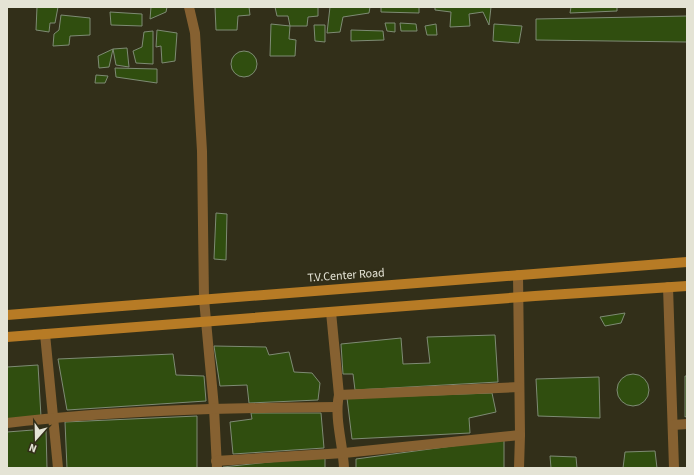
<svg xmlns="http://www.w3.org/2000/svg" width="694" height="475" font-family="'Source Sans 3',sans-serif">
  <style>
    .building { fill: #304e0f; stroke: #7e8b74 }
    .lines { fill: none; stroke-linecap: round; stroke-linejoin: round }
    .street { stroke: #866131; stroke-width: 10 }
    .secondary { stroke: #b77b25; stroke-width: 10 }
    .labels { text-anchor: middle; stroke-width: 3; stroke-linejoin: round; paint-order: stroke }
    .street-label { font-size: 12px; fill: #e4e3d5; stroke: #322f19 }
  </style>
  <rect width="100%" height="100%" fill="#322f19"/>
  <g class="building">
    <path d="M37 7H58L55 23H50L49 32 36 30Z"/>
    <path d="M151 7H167L166 12 150 19Z"/>
    <path d="M215 7H249L250 15 238 16 237 30H216Z"/>
    <path d="M275 7H318V16L308 17 307 26H290L288 16H277Z"/>
    <path d="M330 7H370L369 13 343 17 340 32 327 33Z"/>
    <path d="M381 7H419V13L381 12Z"/>
    <path d="M435 7H491L489 25 483 12 469 14 470 26 450 27 451 12 435 10Z"/>
    <path d="M571 7H617V11L570 13Z"/>
    <path d="M110 12 142 14V26L111 25Z"/>
    <path d="M61 15 90 18V35L70 36 69 45 53 46 54 34 59 30Z"/>
    <path d="M687 16V42L536 40V19Z"/>
    <path d="M385 23H395V32L387 31Z"/>
    <path d="M400 23 416 24 417 31H401Z"/>
    <path d="M271 24 290 26 289 39 296 40 295 56H270Z"/>
    <path d="M436 24 437 35H427L425 26Z"/>
    <path d="M494 24 522 26 519 43 493 41Z"/>
    <path d="M314 25H325V42L315 41Z"/>
    <path d="M157 30 177 33 175 61 162 63 161 46 156 47Z"/>
    <path d="M351 30 383 31 384 40 351 41Z"/>
    <path d="M153 31V64L136 63 133 51 142 47 144 32Z"/>
    <path d="M127 48 129 67 116 65 113 49Z"/>
    <path d="M113 49 109 67 99 68 98 56Z"/>
    <circle cx="244" cy="64" r="13"/>
    <path d="M115 68 157 69V83L116 77Z"/>
    <path d="M96 75 108 76 105 83H95Z"/>
    <path d="M216 213 227 214 226 260 214 259Z"/>
    <path d="M625 313 621 323 605 326 600 317Z"/>
    <path d="M495 335 498 382 355 390 353 374H343L341 344 401 338 403 364 430 363 427 337Z"/>
    <path d="M214 346 266 347 269 355 289 352 294 372 312 373 320 383 318 400 249 403 247 385 220 386Z"/>
    <path d="M173 354 176 375 204 376 206 401 67 410 58 359Z"/>
    <path d="M38 365 41 417 7 420V367Z"/>
    <circle cx="633" cy="390" r="16"/>
    <path d="M685 376H687V416L685 417Z"/>
    <path d="M599 377 600 418 538 416 536 379Z"/>
    <path d="M492 393 496 412 469 418 470 433 352 439 347 398Z"/>
    <path d="M251 413H321L324 448 233 454 230 422 252 419Z"/>
    <path d="M197 416V468H67L65 422Z"/>
    <path d="M46 429 47 468H7V432Z"/>
    <path d="M504 439V468H356V459Z"/>
    <path d="M655 451 657 468H623L625 452Z"/>
    <path d="M325 456V468H223V467Z"/>
    <path d="M550 456 576 457 577 468H551Z"/>
  </g>
  <g class="lines">
    <g class="street">
      <path d="M189 7 195 33 202 151 204 299 214 408 217 468"/>
      <path d="M518 275 520 435 519 468"/>
      <path d="M668 287 674 468"/>
      <path d="M331 312 339 395C334 418 343 444 344 468"/>
      <path d="M45 334 58 468"/>
      <path d="M339 395 519 387"/>
      <path d="M7 423C116 410 227 408 336 407"/>
      <path d="M673 425 687 424"/>
      <path d="M216 461 344 453 520 435"/>
    </g>
    <g class="secondary">
      <path d="M7 315 687 262"/>
      <path d="M7 337 535 296 687 286"/>
    </g>
  </g>
  <g class="labels">
    <g class="street-label">
      <text transform="translate(346 275) rotate(-4)" y="4">T.V.Center Road</text>
    </g>
  </g>
  <rect width="694" height="475" fill="none" stroke="#e4e3d5" stroke-width="16"/>
  <g transform="translate(36 439) rotate(200)" stroke="#322f19" stroke-width="3" paint-order="stroke">
  <path d="M0-3L7 15L0 10L-7 15Z" fill="#e4e3d5"/>
  <text y="-6" font-size="11" font-weight="bold" text-anchor="middle" fill="#e4e3d5">N</text>
  </g>
</svg>
